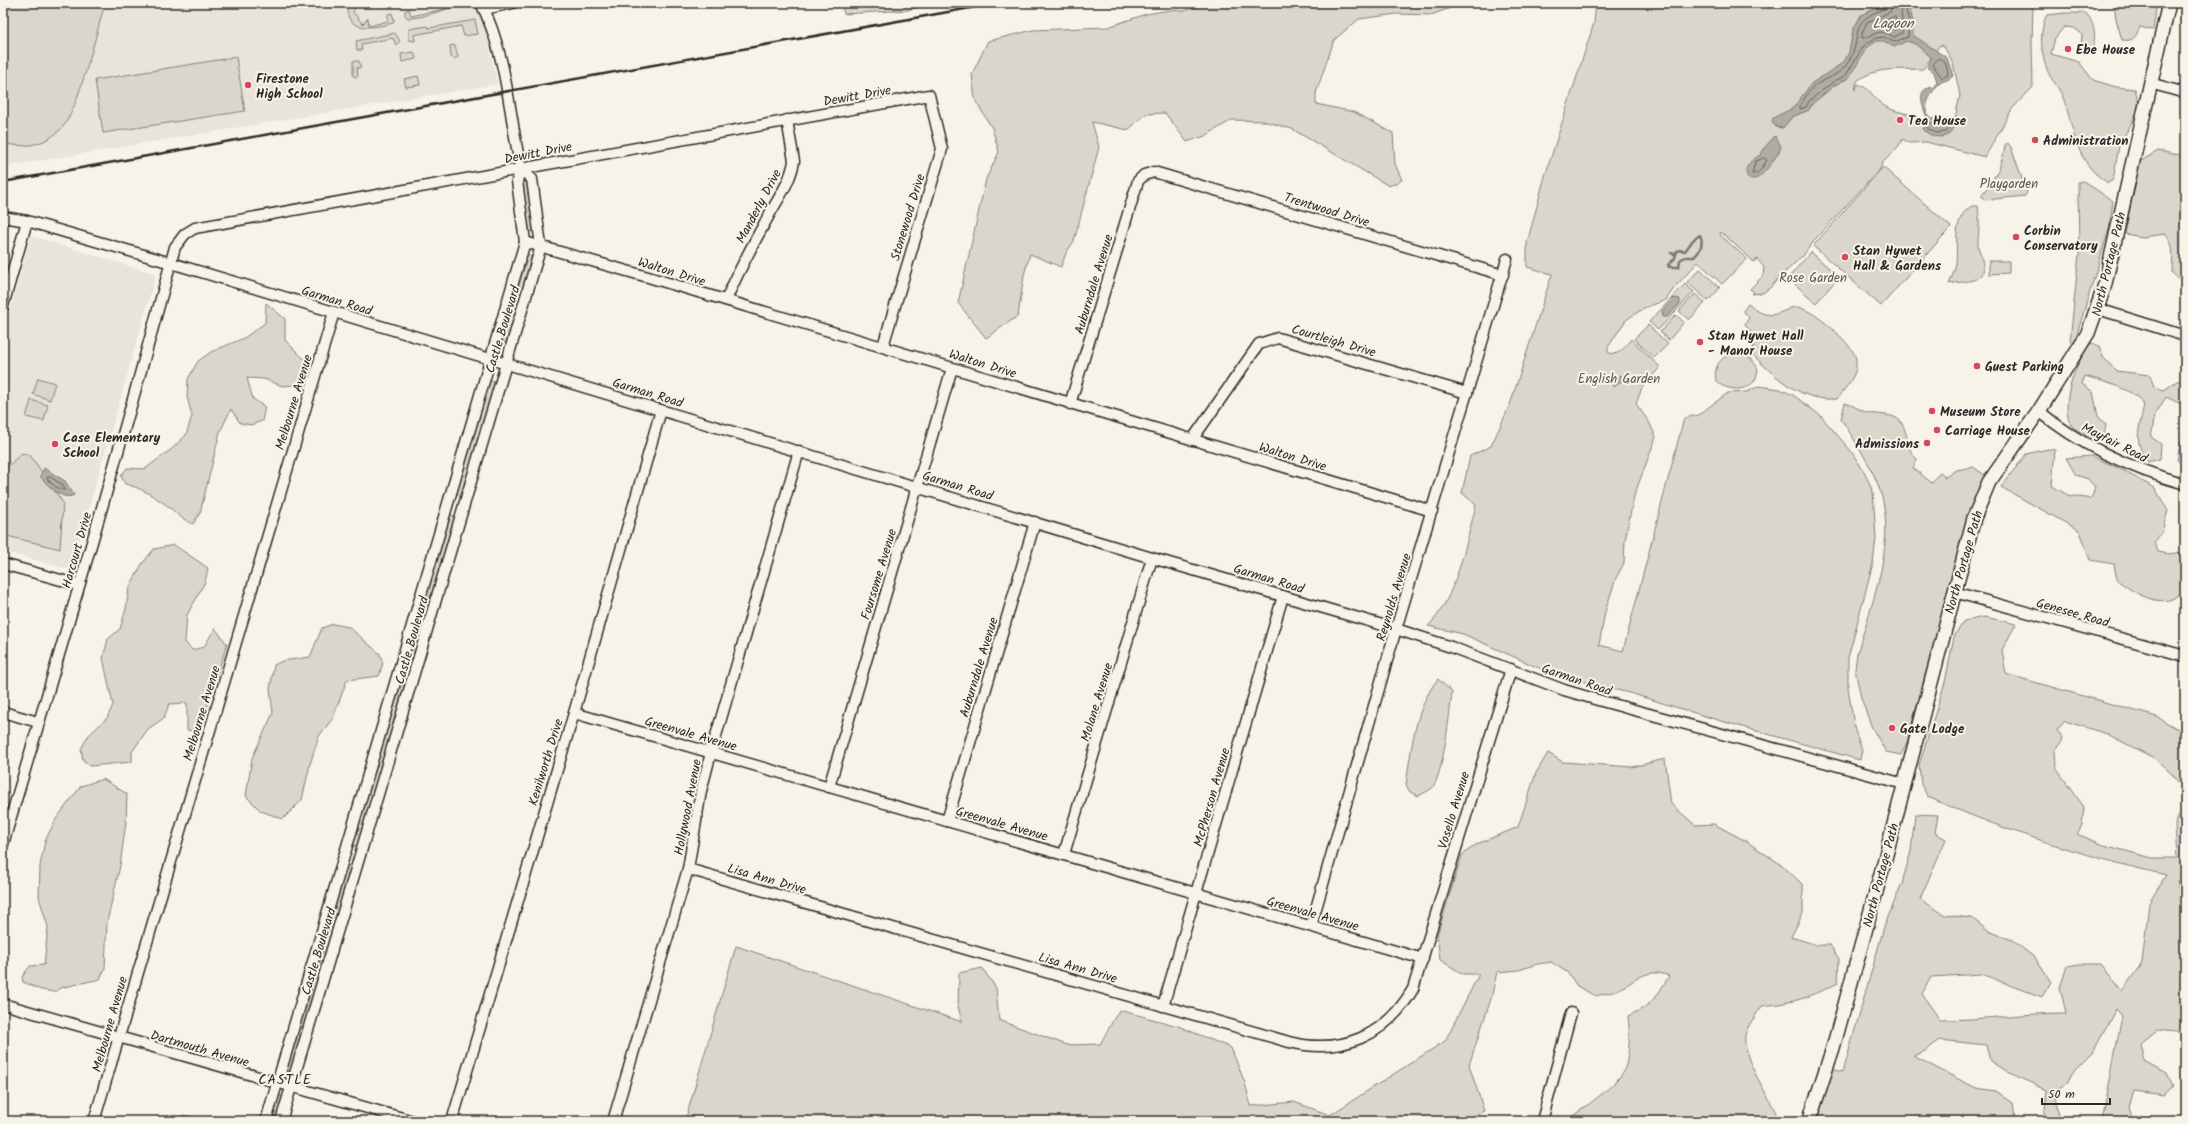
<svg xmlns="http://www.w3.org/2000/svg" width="2188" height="1124" font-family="Kalam,sans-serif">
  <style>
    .built { fill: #e8e4da }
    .green { fill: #dad6cc; stroke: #82807c; fill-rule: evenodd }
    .water { fill: #afaca4; stroke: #7a7874 }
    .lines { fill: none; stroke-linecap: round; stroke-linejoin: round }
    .shore { stroke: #605f5b; stroke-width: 1 }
    .stream { stroke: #7a7874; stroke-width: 2.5 }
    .minor-casing { stroke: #2b2b2b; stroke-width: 13 }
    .major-casing { stroke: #2b2b2b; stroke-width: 16 }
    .minor { stroke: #f7f3e8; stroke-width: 10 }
    .major { stroke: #f7f3e8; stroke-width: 13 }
    .rail { stroke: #2b2b2b; stroke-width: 2.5 }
    .poi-dot { fill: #d1495b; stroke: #f7f3e8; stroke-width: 1.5 }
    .labels { text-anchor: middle; stroke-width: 4; stroke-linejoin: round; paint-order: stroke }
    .poi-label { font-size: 13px; font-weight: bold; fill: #2b2b2b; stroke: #f7f3e8; text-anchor: start }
    .street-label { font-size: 13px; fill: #2b2b2b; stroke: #f7f3e8 }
    .park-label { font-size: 13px; fill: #575653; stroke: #f7f3e8 }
    .water-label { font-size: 14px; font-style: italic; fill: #53524f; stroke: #f7f3e8 }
    .neighbourhood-label { font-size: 14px; letter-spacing: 1px; fill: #2b2b2b; stroke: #f7f3e8 }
  </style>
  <rect width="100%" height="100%" fill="#f7f3e8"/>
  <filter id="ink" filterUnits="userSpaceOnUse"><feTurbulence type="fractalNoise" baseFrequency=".025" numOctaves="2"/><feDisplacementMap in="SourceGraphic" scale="8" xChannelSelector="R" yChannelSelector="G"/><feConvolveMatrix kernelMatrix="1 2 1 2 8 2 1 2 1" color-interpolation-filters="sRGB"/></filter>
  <g filter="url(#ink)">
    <g class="built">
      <path d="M3 3H475L485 24 497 84 3 167Z"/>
      <path d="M31 236 156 274 71 570 3 551V336Z"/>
    </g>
    <g class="green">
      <path d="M3 3H105C98 28 77 113 62 128 46 145 24 149 3 143Z"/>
      <path d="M347 3 355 7 353 12 363 24 368 18 369 26 388 21V14L392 13 394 20 393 23C374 28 344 34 347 3Z"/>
      <path d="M455 3H468L420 17 408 18 405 15V11L409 9 411 16 454 7 456 5Z"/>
      <path d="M841 3H938L908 10 844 14Z"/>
      <path d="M1214 3H1464L1431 15 1397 14 1359 19 1334 40 1316 93V104L1354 112 1393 133 1395 164 1402 180 1389 186 1292 129 1263 121 1232 120 1205 136 1187 142 1165 113 1146 114 1128 130 1092 122 1099 147 1074 241 1066 253 1061 267 1030 254 1024 275 1018 316 986 338 958 303 986 179 999 152 992 128 975 100 972 74 988 41 1033 30 1108 27 1146 14 1170 10 1184 11 1200 5Z"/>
      <path d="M1596 3 2033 4 2032 43 2033 87 2012 109 1985 157 1926 142 1909 143 1903 139 1895 151 1882 163 1880 169 1817 237 1804 254 1792 266 1778 278 1772 286 1763 293 1752 294 1754 292 1750 289 1763 276 1764 267 1757 259 1754 262 1721 232 1720 235 1747 259 1722 284 1698 262 1674 288 1666 300 1644 308 1626 320 1608 347V352C1618 358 1625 347 1631 339L1660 367 1642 388 1636 404 1649 422 1656 437 1634 496 1625 540 1624 563 1616 578 1605 612 1599 645 1623 651 1684 418 1698 415 1728 393 1747 392 1759 386 1780 389 1793 395 1821 416 1851 451 1865 473 1873 492 1876 538 1873 563 1848 658V687L1852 713 1855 731 1862 750 1860 760 1721 721 1633 694 1550 673 1463 634 1428 626C1455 602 1467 540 1476 505L1462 493 1470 456 1491 446 1510 405 1552 274 1527 267V243L1545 176 1594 23ZM1940 45 1944 47 1953 63 1960 95 1955 119 1915 123 1909 114C1898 112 1887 109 1879 102 1869 92 1873 91 1858 84L1855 90 1857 81C1877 66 1899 70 1923 69Z"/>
      <path d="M2114 3H2157L2153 30 2140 27C2136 36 2134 42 2122 40L2116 19Z"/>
      <path d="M2065 13H2086C2096 25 2096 38 2092 53L2083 54 2081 50 2082 34 2074 28 2064 27 2055 38 2051 54 2079 62 2093 80 2116 87 2135 89 2140 107 2119 146 2113 180 2108 183C2075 163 2075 132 2064 100 2061 91 2055 84 2050 76 2041 60 2038 30 2047 15Z"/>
      <path d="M475 20 478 34 464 36 461 26 414 35 415 41 409 40V29L427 26 429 28Z"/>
      <path d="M395 33 400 41 396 45 393 38 361 44 362 50H357L356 41Z"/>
      <path d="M453 45 455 46 458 57 454 59 451 57 450 46Z"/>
      <path d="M414 52 416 59 402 62 401 54Z"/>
      <path d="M236 57 245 111 103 133 95 80Z"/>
      <path d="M353 61H359L361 67 357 68 358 76 356 77 353 76Z"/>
      <path d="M418 76 420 85 406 87 404 79Z"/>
      <path d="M2008 143 2011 147 2027 192 2025 196 1985 200 1982 197V194C1994 180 2003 164 2005 145Z"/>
      <path d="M2158 151 2185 156V282L2181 281 2172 273C2172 259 2176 245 2165 234L2143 237 2125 234 2139 162Z"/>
      <path d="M1883 167 1951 227 1881 306 1813 246Z"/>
      <path d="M523 181 527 183 535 227 533 232 527 230 521 182Z"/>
      <path d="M2083 181 2113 201 2109 229 2074 344 2070 341 2079 254 2078 182Z"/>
      <path d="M1972 206H1978C1980 221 1979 227 1978 241 1977 250 1989 270 1980 277 1973 282 1957 282 1949 284 1952 277 1955 270 1956 263 1958 244 1952 217 1972 206Z"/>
      <path d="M1811 252 1839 277 1816 303 1788 278Z"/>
      <path d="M528 255 533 258 509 339 505 343 502 340V336Z"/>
      <path d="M1989 261H2009V273L1989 274Z"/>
      <path d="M1700 269 1720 288 1708 301 1687 282Z"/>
      <path d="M1685 284 1694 292 1658 330 1649 322Z"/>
      <path d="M1695 294 1705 303 1689 320 1679 311Z"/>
      <path d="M266 303 285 319V340L303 358 311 361 305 384 282 386 264 379 247 378 253 399 265 407 262 421 251 425 240 423 231 409 220 432 200 513 193 524C177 517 175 510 162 502 151 494 138 487 125 484L121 476 127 468 145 469 173 448 186 435 192 416 187 397 188 379 198 361 211 352 244 338 265 323Z"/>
      <path d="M1748 304C1760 314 1769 318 1784 311 1787 310 1791 307 1795 307 1810 306 1854 344 1856 359 1858 377 1846 386 1837 399 1801 402 1775 377 1751 353L1756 338 1745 325 1749 317 1743 311Z"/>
      <path d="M1676 315 1684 322 1669 340 1660 332Z"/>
      <path d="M1648 325 1668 344 1654 358 1634 339Z"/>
      <path d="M2091 343 2099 346 2103 357 2116 371 2150 375 2154 387 2164 390 2177 381H2185V406L2166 397 2155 415 2151 437 2161 444 2160 459 2148 462C2132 440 2140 428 2144 404 2132 388 2104 382 2085 376L2082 384 2093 392 2098 416 2106 425 2104 436C2097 441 2092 439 2085 434 2081 432 2075 429 2072 426 2058 406 2077 359 2091 343Z"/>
      <path d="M1736 352C1746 354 1754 360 1758 369 1757 373 1757 378 1754 381 1746 393 1724 390 1716 381 1713 366 1721 356 1736 352Z"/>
      <path d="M38 378 55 383 50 400 33 394Z"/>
      <path d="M489 380 496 383 463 493 461 496H459L456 491Z"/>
      <path d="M31 400 48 405 44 421 26 417Z"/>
      <path d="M1845 403C1853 405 1858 409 1865 412 1875 416 1894 412 1901 422 1909 433 1906 451 1917 459L1913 468 1932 483 1940 472 1944 475V478L1956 470 1973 467 1985 475 1966 525 1907 742 1901 755 1886 752 1872 728 1861 698 1855 669 1857 654C1872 601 1900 537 1877 482 1868 461 1854 439 1841 419Z"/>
      <path d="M2185 419V468L2177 460Z"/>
      <path d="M2048 449 2055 450 2052 486 2068 495 2091 499 2095 487 2088 479 2076 475 2066 458 2091 456 2116 467 2155 488 2168 511 2162 531 2155 542 2158 552 2168 554 2183 552 2185 549V590C2181 593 2176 597 2172 599 2154 606 2130 590 2117 580L2114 564 2090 560 2080 531 2001 487 2026 454Z"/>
      <path d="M22 453 30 455 63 503 60 549 3 535V471Z"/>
      <path d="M450 514 455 517V521L413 664 408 666 406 663Z"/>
      <path d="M174 545 208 568 205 582 187 615 185 642 192 650 204 647 215 628 227 644 199 732 187 730V703L169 704 164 718 148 729 132 752V762L90 766 83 760 81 749 88 736 107 718 113 705 103 658 108 639 120 629 126 609 129 588 142 564 154 549Z"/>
      <path d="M1985 617 2016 624 2002 650 2006 674 2157 717 2176 728 2185 730V886L2177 880 2183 911 2185 913V1033L2157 1030 2141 1043 2145 1061 2167 1073 2173 1086 2164 1095 2133 1091 2128 1106 2132 1121H2102L2122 1016 2116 1009 2094 1049 2074 1069 2066 1084 2053 1092 2062 1116 2077 1121H2048L2044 1110 2046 1089 2007 1072 1990 1061 1986 1045 1940 1040 1925 1051 1913 1056 1976 1088 1996 1091 2012 1102 2014 1119 2023 1121H1814L1832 1069 1843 1072 1884 927 1902 883 1911 851 1915 814 1938 815 1935 833 1946 839 1920 899 1945 915 1972 918 1988 931 2012 940 2035 958 2051 982 2042 997 1981 974 1931 977 1922 994 1940 1020C1982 1020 2024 1013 2066 1013L2060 988 2067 966 2079 964H2101L2122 991 2142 963 2149 903 2166 875C2084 856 2004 831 1928 797L1921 785 1919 765 1945 682 1954 637 1964 621ZM2065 721 2107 734 2154 758 2172 774 2181 786 2184 806 2175 824 2177 858H2152L2104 845 2077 834 2082 825 2084 807 2056 768 2055 750 2061 744 2063 738 2057 730Z"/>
      <path d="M333 624 349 627 380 654 383 663 379 676 347 680 333 718 319 736 310 764 302 800 283 819 261 811 246 796 252 758 273 713 270 689 274 665 282 661 310 657 322 628Z"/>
      <path d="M1438 679 1452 692C1450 711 1443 776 1432 788 1429 791 1423 793 1419 796L1410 792 1406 785C1411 750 1415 707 1438 679Z"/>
      <path d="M400 684H403L405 688 359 845 354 846 352 843Z"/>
      <path d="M1548 753 1563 762 1632 767 1665 759 1671 804 1695 825 1714 824 1744 840 1782 865 1803 885V913L1791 937 1817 945H1830L1839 959 1838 983C1809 998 1793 1003 1762 1006 1757 1014 1746 1027 1745 1036 1743 1064 1770 1094 1779 1121H1566C1580 1110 1620 1084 1625 1068 1630 1051 1630 1033 1628 1016 1652 1005 1656 998 1669 976 1646 967 1638 980 1619 989 1612 993 1602 994 1595 996L1577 986 1568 973 1551 962 1538 964 1519 970 1497 972 1491 999 1469 1065 1484 1111 1463 1121H685L736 946 962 1022 958 1006 959 973 982 968 996 988 999 1020 1067 1045 1100 1044 1119 1010 1178 1026 1231 1048 1245 1083 1251 1106 1294 1102 1330 1115 1445 1041 1479 974H1463L1440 960 1437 935 1462 855 1477 844 1518 827 1536 773Z"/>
      <path d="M103 779 127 794 126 822 120 866 107 922 105 968 100 979 60 988 55 992 41 990 23 982 22 977 30 966 44 965 48 927 39 897 40 866 45 841 56 819 81 786Z"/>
      <path d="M347 865 351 866V868L290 1075 285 1074 344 867Z"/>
      <path d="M279 1094 283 1098 276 1121H269Z"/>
      <path d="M183 1115 202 1120 178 1121Z"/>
    </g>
    <g class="water">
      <path d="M1888 3H1912L1910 9 1913 22V35L1947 58 1953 76C1949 81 1943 80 1939 84 1932 91 1918 112 1933 119 1940 122 1947 117 1955 121 1955 140 1933 141 1923 129L1928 119C1924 112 1917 93 1926 89 1928 87 1932 88 1935 87L1937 82 1934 72 1927 67 1932 58 1915 44 1907 41 1894 47 1884 41H1877L1871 45 1866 49 1849 78 1835 85 1812 104 1809 110 1792 117 1783 128 1776 127 1772 122 1773 118 1793 108 1812 83 1844 62 1849 52 1853 30 1861 15Z"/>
      <path d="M1775 136 1781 146C1781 152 1764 174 1759 177 1756 179 1753 179 1749 179 1741 169 1752 158 1761 155L1764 148Z"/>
      <path d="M1674 298 1680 299V304L1667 317H1663L1662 311Z"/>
      <path d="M1621 375 1625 378 1614 387 1612 384Z"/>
      <path d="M44 468 65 481 74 495C63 502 46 484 40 476Z"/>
    </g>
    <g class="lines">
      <g class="shore">
        <path d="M1889 3 1887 8C1844 22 1866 35 1847 64 1840 75 1824 79 1814 86 1808 91 1804 100 1800 106V109L1806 107 1809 101 1833 82 1846 75 1863 47 1869 42 1876 38 1884 37 1894 42 1908 37 1909 23 1906 9 1908 3"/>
        <path d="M1894 3 1890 12 1867 22 1862 33V38C1876 37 1876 26 1894 37L1902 33C1905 23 1898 13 1903 3"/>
        <path d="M1895 17 1898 25 1895 30 1877 25 1878 22Z"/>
        <path d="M1939 58C1947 62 1947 67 1948 75L1942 78 1933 65Z"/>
        <path d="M1930 123H1947L1951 127 1946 132 1936 133 1927 128Z"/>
        <path d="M1764 158 1767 160C1763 166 1759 175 1752 174L1755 162Z"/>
        <path d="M50 477 63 485 65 490C59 490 49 483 47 478Z"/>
      </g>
      <path class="stream" d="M1671 253 1674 254 1679 250 1685 251 1693 240 1700 235C1704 243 1700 252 1694 257H1685L1680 260 1679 267H1669L1668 265 1675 258 1677 251"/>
      <defs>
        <g id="minor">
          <path d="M484 9 513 3"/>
          <path d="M2150 83 2185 93"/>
          <path d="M3 217 27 221 171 263 1152 558 1396 629 1451 647 1564 690 1598 700 1904 784"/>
          <path d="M525 242 648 277 1432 511"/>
          <path d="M726 300C738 272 753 244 768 217 778 199 791 181 794 161L787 120"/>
          <path d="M3 306 27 221"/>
          <path d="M2098 309 2185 336"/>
          <path d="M1070 404 1138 181 1144 175 1154 172 1503 275"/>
          <path d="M2039 411C2082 447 2132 469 2185 484"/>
          <path d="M1192 440 1259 344 1278 338 1467 393"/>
          <path d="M3 564 79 585"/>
          <path d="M1954 592 2185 656"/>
          <path d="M3 712 38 722"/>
          <path d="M574 713 1423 959"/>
          <path d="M829 787 952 368"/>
          <path d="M947 821 1035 522"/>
          <path d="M3 844C62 645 121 447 175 247L185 234 195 228 929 95 942 149 883 346"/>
          <path d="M1064 854 1152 558"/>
          <path d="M688 869 1289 1042C1342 1055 1386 1036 1413 989L1511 669"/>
          <path d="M1311 926 1396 629 1507 259"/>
          <path d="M3 1004 413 1121"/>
          <path d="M1163 1006 1283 596"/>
          <path d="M94 1121 334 312"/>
          <path d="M266 1121 525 242 517 181 521 169C509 114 507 55 481 3"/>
          <path d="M281 1121 541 246 532 179 521 169"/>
          <path d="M452 1121 574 713 661 410"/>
          <path d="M613 1121 688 869 701 791 711 753 799 451"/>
          <path d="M1542 1121 1571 1013"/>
        </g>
        <path id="major" d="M1809 1121 1833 1048 1882 870 1974 518 1989 482 2039 411 2088 333 2104 288 2169 3"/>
      </defs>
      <use href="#minor" class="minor-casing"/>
      <use href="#major" class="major-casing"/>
      <use href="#minor" class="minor"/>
      <use href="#major" class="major"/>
      <path class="rail" d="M3 182 998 3"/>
    </g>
  </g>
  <g class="poi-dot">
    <circle cx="2068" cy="49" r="4"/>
    <circle cx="248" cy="85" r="4"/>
    <circle cx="1900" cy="120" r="4"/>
    <circle cx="2035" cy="140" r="4"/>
    <circle cx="2016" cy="237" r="4"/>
    <circle cx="1845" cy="257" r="4"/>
    <circle cx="1700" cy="342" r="4"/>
    <circle cx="1977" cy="366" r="4"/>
    <circle cx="1932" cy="411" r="4"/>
    <circle cx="1937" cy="430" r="4"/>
    <circle cx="1927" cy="443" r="4"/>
    <circle cx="55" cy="444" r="4"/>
    <circle cx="1892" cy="728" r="4"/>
  </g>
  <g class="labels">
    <g class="poi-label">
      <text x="2076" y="54">Ebe House</text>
      <text x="256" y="83">Firestone<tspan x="256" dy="15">High School</tspan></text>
      <text x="1908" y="125">Tea House</text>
      <text x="2043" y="145">Administration</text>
      <text x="2024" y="235">Corbin<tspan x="2024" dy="15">Conservatory</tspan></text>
      <text x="1853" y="255">Stan Hywet<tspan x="1853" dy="15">Hall &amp; Gardens</tspan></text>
      <text x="1708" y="340">Stan Hywet Hall<tspan x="1708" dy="15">- Manor House</tspan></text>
      <text x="1985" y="371">Guest Parking</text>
      <text x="1940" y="416">Museum Store</text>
      <text x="1945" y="435">Carriage House</text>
      <text x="63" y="442">Case Elementary<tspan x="63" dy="15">School</tspan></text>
      <text x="1919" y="448" text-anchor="end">Admissions</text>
      <text x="1900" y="733">Gate Lodge</text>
    </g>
    <g class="street-label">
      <text transform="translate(857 95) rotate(-10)" y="5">Dewitt Drive</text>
      <text transform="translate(538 152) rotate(-11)" y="5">Dewitt Drive</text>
      <text transform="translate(758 206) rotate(-62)" y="5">Manderly Drive</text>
      <text transform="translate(1327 209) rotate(17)" y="5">Trentwood Drive</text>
      <text transform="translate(907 217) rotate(-73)" y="5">Stonewood Drive</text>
      <text transform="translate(2108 264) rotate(-76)" y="5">North Portage Path</text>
      <text transform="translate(672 271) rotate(17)" y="5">Walton Drive</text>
      <text transform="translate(1093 284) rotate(-73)" y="5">Auburndale Avenue</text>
      <text transform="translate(337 300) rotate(17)" y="5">Garman Road</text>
      <text transform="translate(502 329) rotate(-73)" y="5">Castle Boulevard</text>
      <text transform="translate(1334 340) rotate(16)" y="5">Courtleigh Drive</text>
      <text transform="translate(983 363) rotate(17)" y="5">Walton Drive</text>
      <text transform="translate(648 392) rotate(17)" y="5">Garman Road</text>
      <text transform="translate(293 402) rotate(-73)" y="5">Melbourne Avenue</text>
      <text transform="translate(2115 442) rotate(27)" y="5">Mayfair Road</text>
      <text transform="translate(1293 456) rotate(17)" y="5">Walton Drive</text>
      <text transform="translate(958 485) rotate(17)" y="5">Garman Road</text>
      <text transform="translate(76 550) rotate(-74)" y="5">Harcourt Drive</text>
      <text transform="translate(1963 562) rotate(-74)" y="5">North Portage Path</text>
      <text transform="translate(878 574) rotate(-73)" y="5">Foursome Avenue</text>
      <text transform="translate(1269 578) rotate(17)" y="5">Garman Road</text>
      <text transform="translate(1393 597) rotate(-73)" y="5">Reynolds Avenue</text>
      <text transform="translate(2073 612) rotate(16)" y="5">Genesee Road</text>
      <text transform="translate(411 640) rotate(-74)" y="5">Castle Boulevard</text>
      <text transform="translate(978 667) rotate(-73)" y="5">Auburndale Avenue</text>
      <text transform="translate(1577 679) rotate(19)" y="5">Garman Road</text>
      <text transform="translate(1096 702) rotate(-73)" y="5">Molane Avenue</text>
      <text transform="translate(201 713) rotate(-73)" y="5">Melbourne Avenue</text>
      <text transform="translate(691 733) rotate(16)" y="5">Greenvale Avenue</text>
      <text transform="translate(545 762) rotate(-73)" y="5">Kenilworth Drive</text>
      <text transform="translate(1211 797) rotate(-74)" y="5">McPherson Avenue</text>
      <text transform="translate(687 807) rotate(-79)" y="5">Hollywood Avenue</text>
      <text transform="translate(1453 810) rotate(-73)" y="5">Vosello Avenue</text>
      <text transform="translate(1002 823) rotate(16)" y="5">Greenvale Avenue</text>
      <text transform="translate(1880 875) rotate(-75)" y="5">North Portage Path</text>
      <text transform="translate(767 878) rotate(16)" y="5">Lisa Ann Drive</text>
      <text transform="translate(1313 913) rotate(16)" y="5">Greenvale Avenue</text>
      <text transform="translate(318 951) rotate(-73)" y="5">Castle Boulevard</text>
      <text transform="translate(1078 967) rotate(16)" y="5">Lisa Ann Drive</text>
      <text transform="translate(109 1024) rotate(-74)" y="5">Melbourne Avenue</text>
      <text transform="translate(200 1048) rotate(16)" y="5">Dartmouth Avenue</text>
    </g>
    <g class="park-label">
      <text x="2009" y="188">Playgarden</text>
      <text x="1813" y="282">Rose Garden</text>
      <text x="1619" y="383">English Garden</text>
    </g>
    <g class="water-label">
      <text x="1893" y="28">Lagoon</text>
    </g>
    <g class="neighbourhood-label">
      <text x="285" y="1084">CASTLE</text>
    </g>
  </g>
  <rect width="2188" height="1124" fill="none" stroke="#f7f3e8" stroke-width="16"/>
  <rect x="8" y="8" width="2172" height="1108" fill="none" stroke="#2b2b2b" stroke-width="1.5" filter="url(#ink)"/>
  <path d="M2042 1098v6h68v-6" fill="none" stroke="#2b2b2b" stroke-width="2"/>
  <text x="2048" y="1098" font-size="12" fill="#2b2b2b" stroke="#f7f3e8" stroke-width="3" paint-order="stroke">50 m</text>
</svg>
